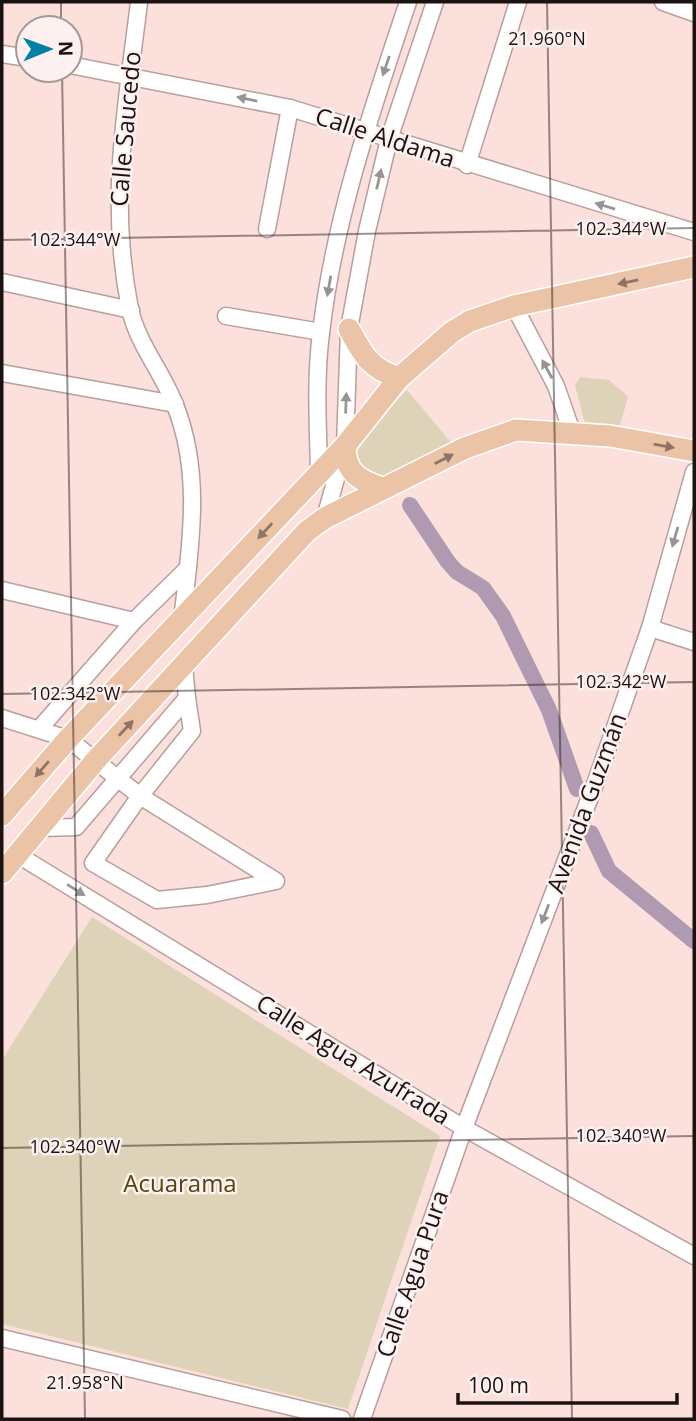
<svg xmlns="http://www.w3.org/2000/svg" width="696" height="1421" font-family="'Open Sans',sans-serif">
  <style>
    .green { fill: #ded3b8 }
    .lines { fill: none; stroke-linecap: round; stroke-linejoin: round }
    .canal { stroke: #b09ab2; stroke-width: 16 }
    .minor-casing { stroke: #b99f9c; stroke-width: 19 }
    .major-casing { stroke: #fff; stroke-width: 24 }
    .minor { stroke: #fff; stroke-width: 16 }
    .major { stroke: #ebc4a8; stroke-width: 21 }
    .oneway { fill: #989494 }
    .oneway2 { fill: #8d7464 }
    .ticks { fill: none; stroke: #1b1211; stroke-width: 2; stroke-opacity: 0.45 }
    .labels { text-anchor: middle; stroke-width: 5; stroke-linejoin: round; paint-order: stroke }
    .street-label { font-size: 24px; fill: #1b1211; stroke: #fdf1f0 }
    .park-label { font-size: 24px; fill: #56440f; stroke: #fdf1f0 }
    .ticks-label { font-size: 18px; text-anchor: middle; fill: #1b1211; stroke: #fdf1f0; stroke-width: 5; stroke-linejoin: round; paint-order: stroke }
  </style>
  <rect width="100%" height="100%" fill="#fbe0dc"/>
  <g class="green">
    <path d="M580 377 609 380 628 397 618 432 585 424 575 385Z"/>
    <path d="M407 390 455 447 391 478 365 476 355 448 375 421Z"/>
    <path d="M92 917 440 1136 348 1409 2 1324V1060Z"/>
  </g>
  <g class="lines">
    <g class="canal">
      <path d="M410 505 448 562 457 572 483 588 503 616 549 710 577 789"/>
      <path d="M591 833 609 871 694 941"/>
    </g>
    <defs>
      <g id="minor">
        <path d="M139 2C126 112 108 198 130 309 138 345 162 371 175 405 203 475 190 548 182 621"/>
        <path d="M663 2 694 13"/>
        <path d="M2 54 28 58"/>
        <path d="M70 65 290 108 694 232"/>
        <path d="M467 165 518 2"/>
        <path d="M267 229 290 108"/>
        <path d="M2 282 131 310"/>
        <path d="M514 306 556 386 572 432"/>
        <path d="M226 316 321 332"/>
        <path d="M2 373 175 404"/>
        <path d="M319 472C318 426 315 379 321 333 334 219 372 110 408 2"/>
        <path d="M325 518 345 446 349 329 367 231 389 139 435 2"/>
        <path d="M2 590 134 621"/>
        <path d="M650 628 694 642"/>
        <path d="M2 718 68 739 140 796 276 881 207 895 157 900 93 863 140 796 192 731 187 698"/>
        <path d="M40 728 134 621 188 568"/>
        <path d="M40 828 76 827 187 698 184 666"/>
        <path d="M18 855 464 1128 694 1256"/>
        <path d="M2 1338 342 1419"/>
        <path d="M362 1419 464 1128 595 784 650 628 694 472"/>
      </g>
      <g id="major">
        <path d="M349 329C364 356 369 368 399 378"/>
        <path d="M345 446C345 472 358 480 382 488"/>
        <path d="M2 815 68 739 345 446 399 378 452 332 470 321 514 306 694 267"/>
        <path d="M2 873 95 761 307 531 325 518 465 448 516 430 610 436 694 451"/>
      </g>
    </defs>
    <use href="#minor" class="minor-casing"/>
    <use href="#major" class="major-casing"/>
    <use href="#minor" class="minor"/>
    <use href="#major" class="major"/>
  </g>
  <defs><path id="oneway-solid" d="M-6-.8H1V-3.2L6.5 0L1 3.2V.8H-6Z" transform="scale(1.75)"/></defs>
  <g class="oneway">
    <use href="#oneway-solid" transform="translate(386 66) rotate(109)"/>
    <use href="#oneway-solid" transform="translate(247 99) rotate(-168)"/>
    <use href="#oneway-solid" transform="translate(379 179) rotate(-77)"/>
    <use href="#oneway-solid" transform="translate(605 206) rotate(-163)"/>
    <use href="#oneway-solid" transform="translate(329 286) rotate(100)"/>
    <use href="#oneway-solid" transform="translate(547 369) rotate(-118)"/>
    <use href="#oneway-solid" transform="translate(346 403) rotate(-88)"/>
    <use href="#oneway-solid" transform="translate(675 537) rotate(106)"/>
    <use href="#oneway-solid" transform="translate(76 890) rotate(32)"/>
    <use href="#oneway-solid" transform="translate(545 914) rotate(111)"/>
  </g>
  <g class="oneway2">
    <use href="#oneway-solid" transform="translate(628 282) rotate(168)"/>
    <use href="#oneway-solid" transform="translate(664 446) rotate(10)"/>
    <use href="#oneway-solid" transform="translate(444 459) rotate(-27)"/>
    <use href="#oneway-solid" transform="translate(265 531) rotate(133)"/>
    <use href="#oneway-solid" transform="translate(126 728) rotate(-47)"/>
    <use href="#oneway-solid" transform="translate(42 769) rotate(131)"/>
  </g>
  <path class="ticks" d="M61 2V28M547 2 572 1419M62 70 85 1419M2 240 694 228M2 694 694 682M2 1148 694 1136"/>
  <g class="labels">
    <g class="street-label">
      <text transform="translate(126 129) rotate(-85)" y="8">Calle Saucedo</text>
      <text transform="translate(385 138) rotate(18)" y="8">Calle Aldama</text>
      <text transform="translate(587 803) rotate(-70)" y="8">Avenida Guzmán</text>
      <text transform="translate(353 1060) rotate(32)" y="8">Calle Agua Azufrada</text>
      <text transform="translate(413 1274) rotate(-71)" y="8">Calle Agua Pura</text>
    </g>
    <g class="park-label">
      <text x="180" y="1192">Acuarama</text>
    </g>
  </g>
  <g class="ticks-label">
    <text x="547" y="45">21.960°N</text>
    <text x="621" y="235">102.344°W</text>
    <text x="75" y="246">102.344°W</text>
    <text x="621" y="688">102.342°W</text>
    <text x="75" y="700">102.342°W</text>
    <text x="621" y="1142">102.340°W</text>
    <text x="75" y="1153">102.340°W</text>
    <text x="85" y="1389">21.958°N</text>
  </g>
  <rect width="696" height="1421" fill="none" stroke="#1b1211" stroke-width="7"/>
  <g transform="translate(49 49) rotate(89)"><circle r="33" fill="#fdf1f0" stroke="#a39897" stroke-width="2"/>
  <path d="M0-5L12 26L0 18L-12 26Z" fill="#0180a5"/>
  <text y="-10" font-size="19" font-weight="bold" text-anchor="middle" fill="#1b1211">N</text>
  </g>
  <path d="M458 1393v10h219v-10" fill="none" stroke="#1b1211" stroke-width="3.5"/>
  <text x="468" y="1393" font-size="21" fill="#1b1211" stroke="#fdf1f0" stroke-width="5" paint-order="stroke">100 m</text>
</svg>
